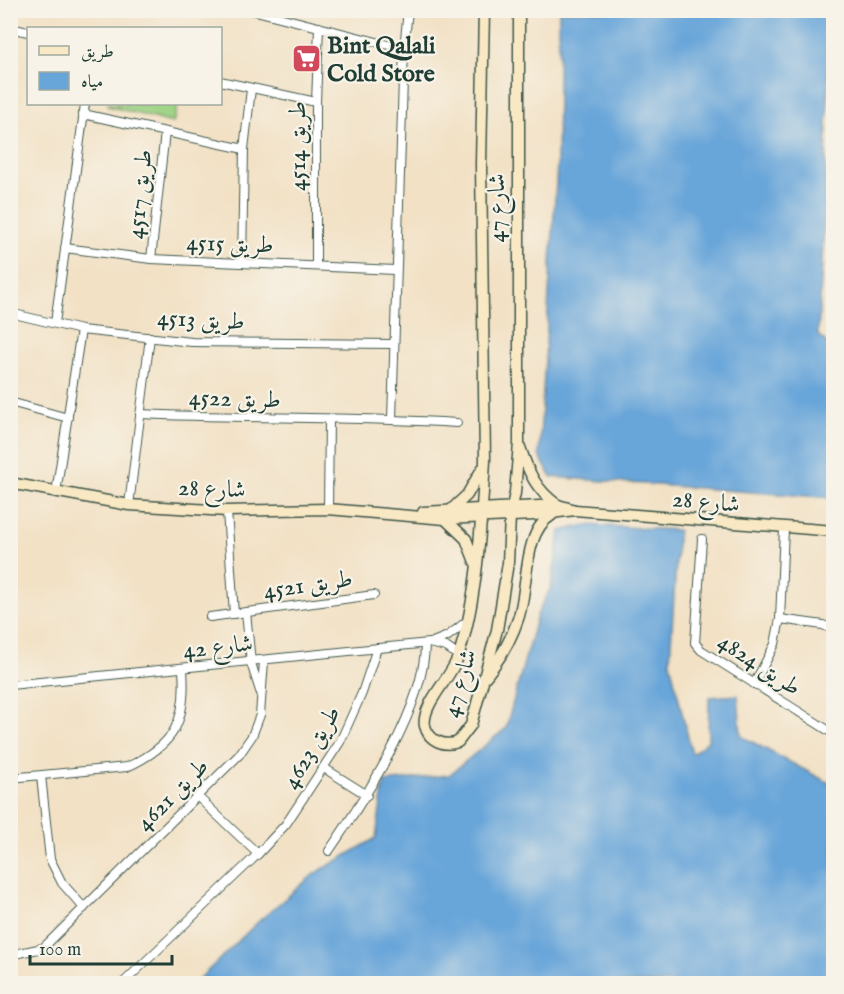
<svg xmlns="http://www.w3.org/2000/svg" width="844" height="994" font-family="'IM FELL English',Amiri,serif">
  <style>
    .green { fill: #9fd485; stroke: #5f885c; stroke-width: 1.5 }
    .water { fill: #68a5d9; stroke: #447186; stroke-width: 1.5 }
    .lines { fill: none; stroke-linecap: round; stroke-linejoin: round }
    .street-casing { stroke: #3f564a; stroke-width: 10 }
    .secondary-casing { stroke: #3f564a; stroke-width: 13 }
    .street { stroke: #fff; stroke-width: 8 }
    .secondary { stroke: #f8e8c3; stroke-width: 10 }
    .labels { text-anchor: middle; stroke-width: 4.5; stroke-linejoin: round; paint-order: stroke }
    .poi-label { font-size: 24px; font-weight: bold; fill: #1f3d34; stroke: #f7f3e8; text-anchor: start }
    .street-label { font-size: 24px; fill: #1f3d34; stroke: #f7f3e8 }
  </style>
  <rect width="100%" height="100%" fill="#f7f3e8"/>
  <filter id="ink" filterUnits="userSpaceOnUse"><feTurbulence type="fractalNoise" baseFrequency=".0167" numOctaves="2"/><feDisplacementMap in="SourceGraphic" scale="12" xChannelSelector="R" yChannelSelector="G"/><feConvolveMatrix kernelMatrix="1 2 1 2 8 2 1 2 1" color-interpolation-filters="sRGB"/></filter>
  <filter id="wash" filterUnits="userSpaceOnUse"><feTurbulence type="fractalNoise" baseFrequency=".008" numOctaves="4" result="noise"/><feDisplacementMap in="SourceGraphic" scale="24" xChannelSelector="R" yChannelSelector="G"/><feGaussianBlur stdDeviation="1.35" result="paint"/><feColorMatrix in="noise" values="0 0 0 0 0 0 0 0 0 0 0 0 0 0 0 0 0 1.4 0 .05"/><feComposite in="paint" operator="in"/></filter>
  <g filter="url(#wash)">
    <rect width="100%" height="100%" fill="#f2e1c5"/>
    <path class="green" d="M108 104H178L173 123 108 106Z"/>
    <g class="water">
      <path d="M559 11H830L825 205 818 335 833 348V498L551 477 539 455 557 165Z"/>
      <path d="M586 525 678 530 670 662 692 754 708 741 709 697 738 695 741 736 833 785V983H195L260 920 314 874 376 838 384 782 449 775 506 728 537 615 551 587 560 531Z"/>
    </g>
  </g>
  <g filter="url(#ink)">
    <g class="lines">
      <defs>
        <g id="street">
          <path d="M252 10 404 49"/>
          <path d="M10 28 28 32"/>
          <path d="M220 81 316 102"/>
          <path d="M83 114 244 149"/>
          <path d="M65 248 151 259 395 270"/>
          <path d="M151 259 165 132"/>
          <path d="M242 263 244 149 251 89"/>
          <path d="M316 266V102L319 27"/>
          <path d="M10 313 81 330 192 342 392 344"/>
          <path d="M55 323 85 104"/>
          <path d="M10 402 68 418"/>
          <path d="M140 414C246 419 352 416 457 423"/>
          <path d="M392 419 404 49 408 10"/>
          <path d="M56 493 81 330"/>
          <path d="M129 505 150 337"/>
          <path d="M328 509 329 420"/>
          <path d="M227 511 234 614"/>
          <path d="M702 539 695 643 701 650 834 734"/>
          <path d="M246 612 251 663 260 691"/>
          <path d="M210 617 374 595"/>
          <path d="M780 619 823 625 834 630"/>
          <path d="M433 642 448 636 466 622"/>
          <path d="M754 684 775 644 780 619 784 529"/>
          <path d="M10 685 429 643 446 647 459 656"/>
          <path d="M324 768 367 795"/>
          <path d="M41 776 50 859 62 883 84 908"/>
          <path d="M10 778 127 767C175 745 187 721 183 670"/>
          <path d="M197 796 258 854"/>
          <path d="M329 851C365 798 425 708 425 644"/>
          <path d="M10 955 43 948 239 755 252 736 260 715 264 661"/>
          <path d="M122 984 258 854 286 824 340 742 362 693 377 648"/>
        </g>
        <g id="secondary">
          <path d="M484 10 481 164 485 461C481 522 478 599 458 657 451 678 421 705 425 726 429 741 444 747 458 742L471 725 497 630 508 563 510 516 515 493 519 443V10"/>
          <path d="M520 447C528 471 536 491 558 505"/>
          <path d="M10 483 129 505 227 511 328 509 445 519 535 515 575 510"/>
          <path d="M452 509 467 495 482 469"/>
          <path d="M423 512 558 505 575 510 834 531"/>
          <path d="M445 519 466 539 475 562"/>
          <path d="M486 676C500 659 511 640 518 619 529 588 522 532 552 515"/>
        </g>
      </defs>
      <use href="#street" class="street-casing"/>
      <use href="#secondary" class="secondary-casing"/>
      <use href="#street" class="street"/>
      <use href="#secondary" class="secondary"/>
    </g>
  </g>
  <defs>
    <symbol id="supermarket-square" viewBox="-11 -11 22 22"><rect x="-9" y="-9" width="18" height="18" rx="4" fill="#d1495b" stroke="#f7f3e8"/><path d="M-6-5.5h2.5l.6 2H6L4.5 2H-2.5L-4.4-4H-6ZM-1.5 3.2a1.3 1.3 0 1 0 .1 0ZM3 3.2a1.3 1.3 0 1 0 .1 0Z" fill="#fff"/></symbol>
  </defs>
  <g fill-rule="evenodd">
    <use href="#supermarket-square" x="290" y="42" width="33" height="33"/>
  </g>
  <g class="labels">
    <g class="poi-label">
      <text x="327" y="53">Bint Qalali<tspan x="327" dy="28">Cold Store</tspan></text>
    </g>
    <g class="street-label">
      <text transform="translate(297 146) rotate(-90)" y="8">طريق 4514</text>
      <text transform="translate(139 194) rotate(-84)" y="8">طريق 4517</text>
      <text transform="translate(496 208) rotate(-90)" y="8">شارع 47</text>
      <text transform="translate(230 243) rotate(2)" y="8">طريق 4515</text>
      <text transform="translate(201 319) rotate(3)" y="8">طريق 4513</text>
      <text transform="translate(235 398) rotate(2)" y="8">طريق 4522</text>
      <text transform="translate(212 488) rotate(2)" y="8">شارع 28</text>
      <text transform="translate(706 501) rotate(5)" y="8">شارع 28</text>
      <text transform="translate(308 584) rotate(-8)" y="8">طريق 4521</text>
      <text transform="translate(218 646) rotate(-6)" y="8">شارع 42</text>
      <text transform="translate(760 664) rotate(33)" y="8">طريق 4824</text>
      <text transform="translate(459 683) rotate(-74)" y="8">شارع 47</text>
      <text transform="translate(311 747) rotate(-60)" y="8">طريق 4623</text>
      <text transform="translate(172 794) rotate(-45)" y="8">طريق 4621</text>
    </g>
  </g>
  <rect width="844" height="994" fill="none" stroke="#f7f3e8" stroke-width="36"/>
  <rect x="27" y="27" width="195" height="78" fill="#f7f3e8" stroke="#a1aaa0" stroke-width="1.5"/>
  <rect x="39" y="46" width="30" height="9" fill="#f8e8c3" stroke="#a1aaa0" stroke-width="1.5"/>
  <text x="81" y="57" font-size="18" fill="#1f3d34">طريق</text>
  <rect x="39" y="72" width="30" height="18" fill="#68a5d9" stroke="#a1aaa0" stroke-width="1.5"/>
  <text x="81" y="87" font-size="18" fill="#1f3d34">مياه</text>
  <path d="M30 955v9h142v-9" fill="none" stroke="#1f3d34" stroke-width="3"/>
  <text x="39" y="955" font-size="18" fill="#1f3d34" stroke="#f7f3e8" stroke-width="4.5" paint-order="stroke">100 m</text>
</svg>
